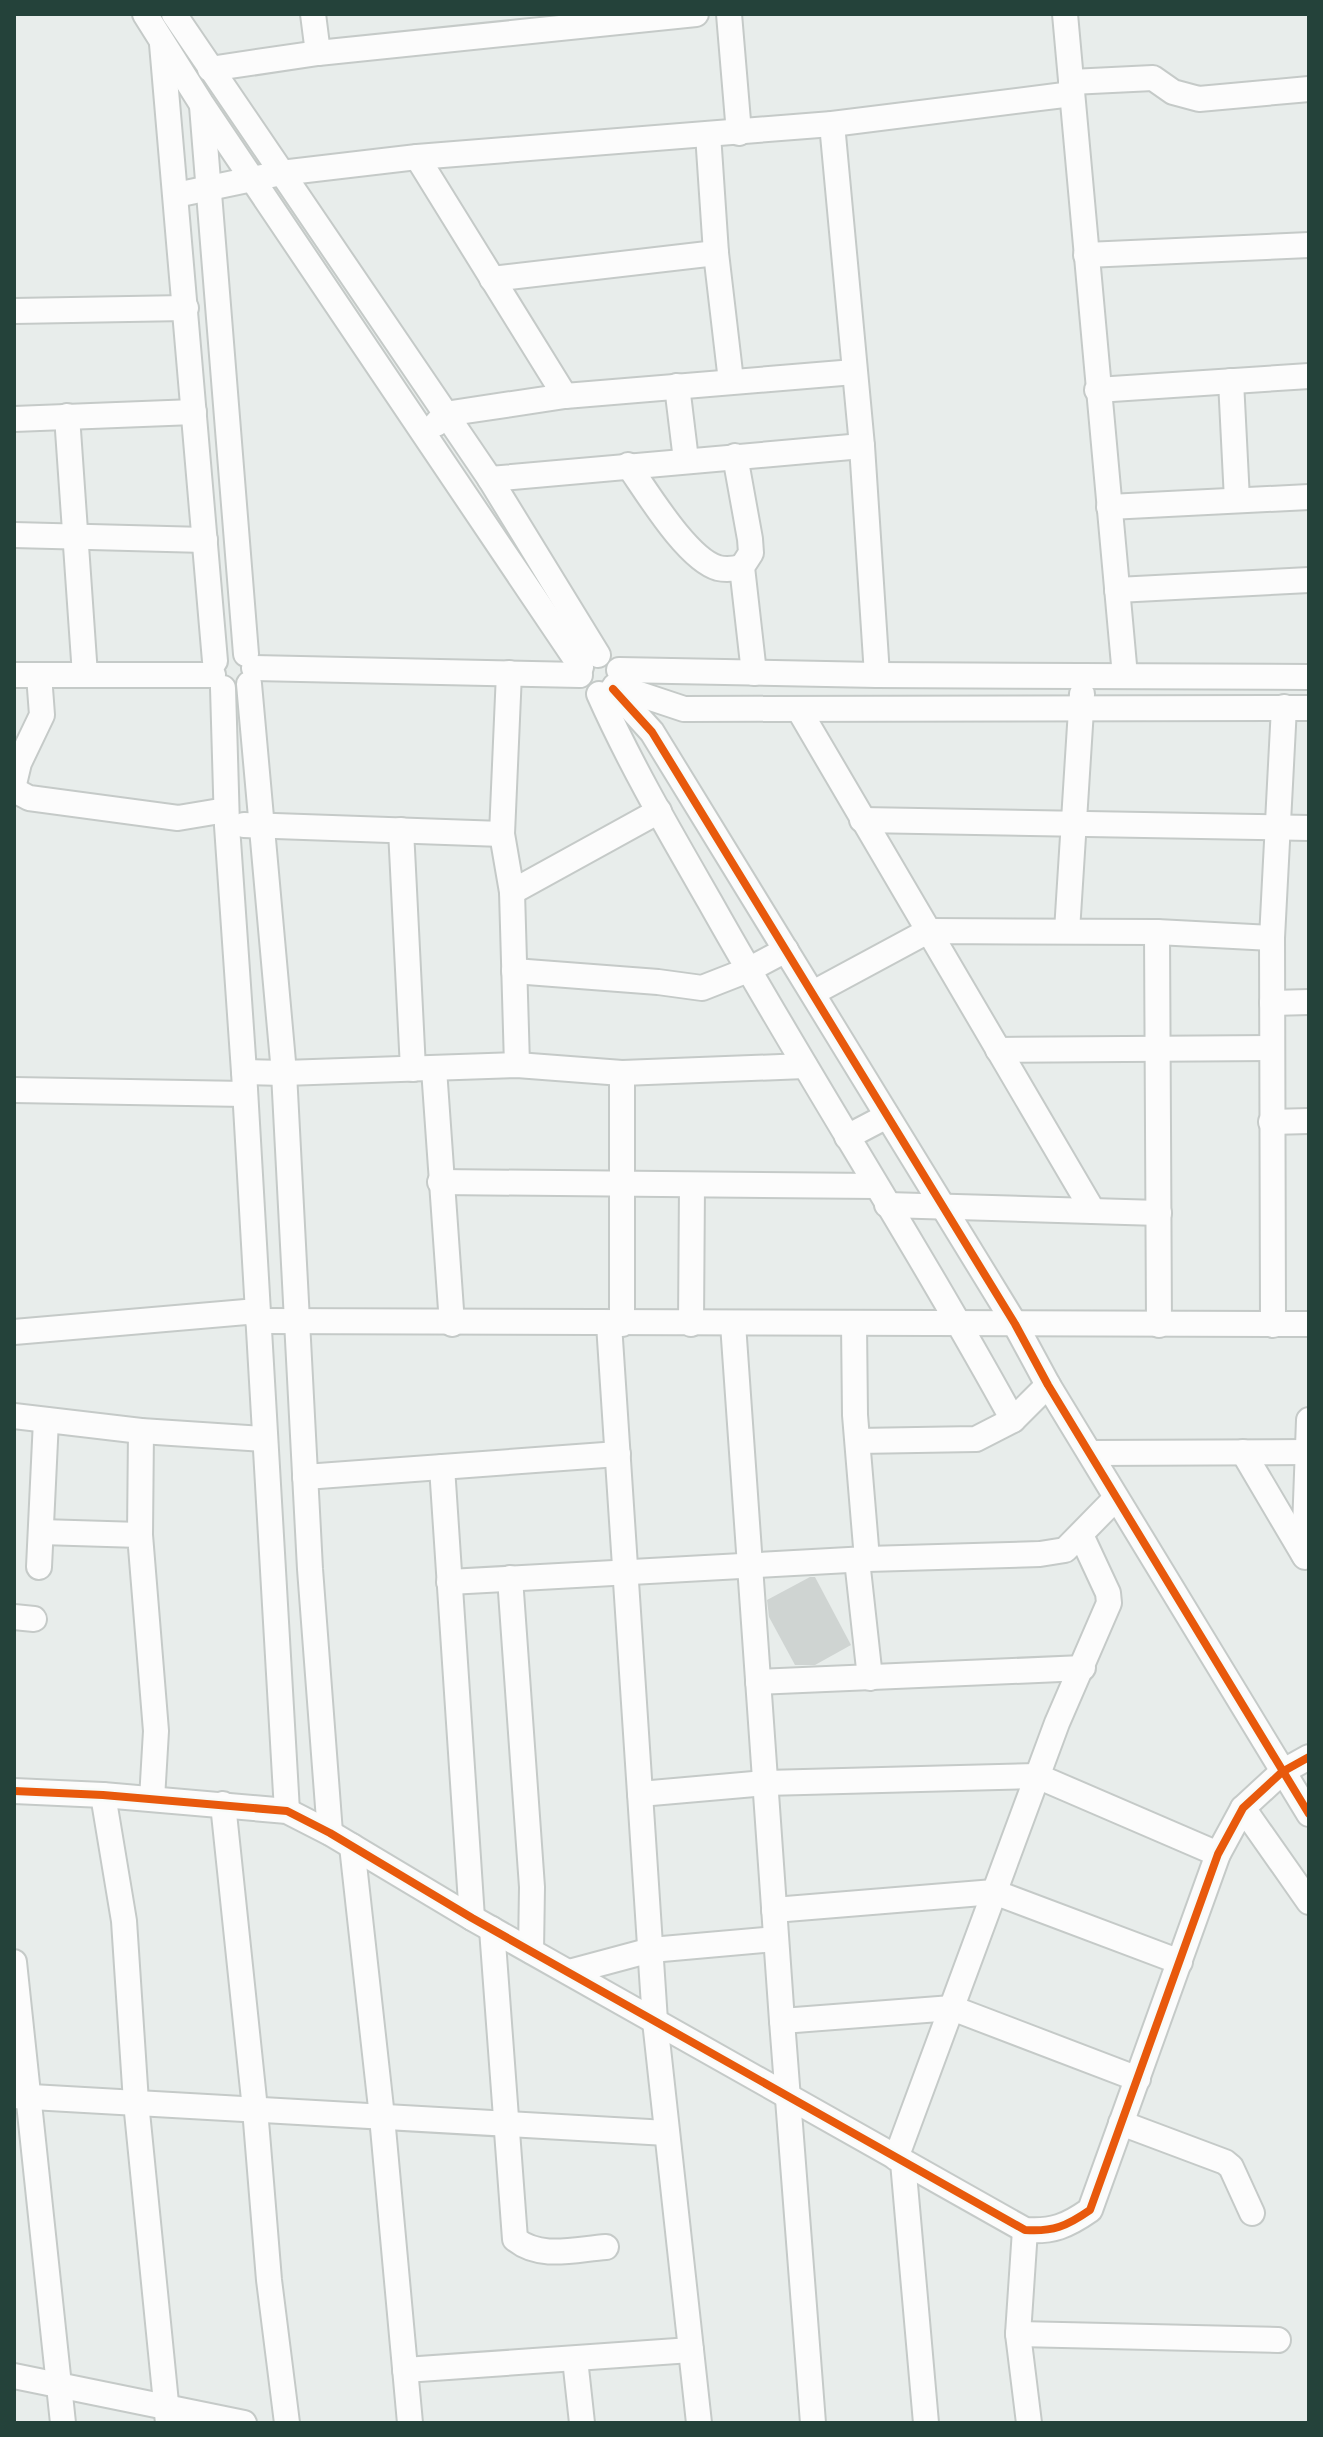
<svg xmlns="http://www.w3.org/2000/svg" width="1323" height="2437" font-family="'Fira Sans',sans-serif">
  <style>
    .building { fill: #cfd4d2 }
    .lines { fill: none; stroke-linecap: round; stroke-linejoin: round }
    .minor-casing { stroke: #c5cac8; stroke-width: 28 }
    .minor { stroke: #fcfcfc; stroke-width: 24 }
    .cycleway-casing { stroke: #f7fbf9; stroke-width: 13 }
    .cycleway { stroke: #e8590c; stroke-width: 8 }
  </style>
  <rect width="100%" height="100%" fill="#e8edeb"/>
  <path class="building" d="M810 1577H815L851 1645 815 1665H795L769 1617 767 1600Z"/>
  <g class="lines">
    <defs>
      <g id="minor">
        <path d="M145 14 201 103 581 667"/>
        <path d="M174 14 490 479 598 655"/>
        <path d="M313 14 318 53"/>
        <path d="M729 14 739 133"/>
        <path d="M1065 14 1125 676"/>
        <path d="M162 44 215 661"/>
        <path d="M210 69 318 53 696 14"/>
        <path d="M1071 82 1153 78 1173 92 1199 99 1309 89"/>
        <path d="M202 106 246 654"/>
        <path d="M832 124 862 446 877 675"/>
        <path d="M708 134 716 253 731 381"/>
        <path d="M417 157 565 396"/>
        <path d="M176 195 281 173 417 157 832 124 1072 94"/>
        <path d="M1086 255 1309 245"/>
        <path d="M492 279 716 253"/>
        <path d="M14 311 186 308"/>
        <path d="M1231 381 1237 500"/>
        <path d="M677 386 686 460"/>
        <path d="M1097 390 1309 376"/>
        <path d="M67 416 85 675"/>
        <path d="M14 419 194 412"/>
        <path d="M436 424 445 414 565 396 854 372"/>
        <path d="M735 456 750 539 751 553 742 567 754 673"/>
        <path d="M628 465C647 492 687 559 718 568 726 570 734 569 742 567"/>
        <path d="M490 479 862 446"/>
        <path d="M1109 507 1309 497"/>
        <path d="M14 535 205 540"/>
        <path d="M1117 590 1309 580"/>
        <path d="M254 668 580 675"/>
        <path d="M619 670 877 675 1309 677"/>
        <path d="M509 673 502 834 512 892 517 1065"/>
        <path d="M14 675H213"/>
        <path d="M249 684 284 1073 310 1569 330 1833"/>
        <path d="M615 686 684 709 1309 708"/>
        <path d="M223 688 227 826 244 1072 287 1811"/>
        <path d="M613 689 652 732 1015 1324 1048 1385 1309 1814"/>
        <path d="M599 694C631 766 671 834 710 902 808 1077 917 1245 1013 1420"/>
        <path d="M799 710 1093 1211"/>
        <path d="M14 784 19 763 42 715 39 675"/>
        <path d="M14 790 29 798 178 818 226 810"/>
        <path d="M862 820 1309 828"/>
        <path d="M244 825 502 834"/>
        <path d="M401 830 413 1069"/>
        <path d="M512 892 659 811"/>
        <path d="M1067 931 1082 694"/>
        <path d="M1157 932 1159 1325"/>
        <path d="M514 971 658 982 702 988 748 970 786 950"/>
        <path d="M813 993 928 931 1157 932 1272 938"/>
        <path d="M1272 1003 1309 1002"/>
        <path d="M998 1050 1271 1048"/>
        <path d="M434 1069 452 1324"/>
        <path d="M244 1072 284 1073 517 1065 622 1073 805 1066"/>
        <path d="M14 1090 245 1094"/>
        <path d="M1271 1122 1309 1121"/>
        <path d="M847 1137 887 1116"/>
        <path d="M440 1182 876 1186"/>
        <path d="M887 1205 1159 1213"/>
        <path d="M258 1321 1309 1324"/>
        <path d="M609 1324 655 2021 699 2423"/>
        <path d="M622 1324V1073"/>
        <path d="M691 1324 692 1185"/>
        <path d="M733 1324 782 2021 813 2423"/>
        <path d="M854 1324 855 1415 867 1559"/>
        <path d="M1273 1325 1272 938 1284 707"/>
        <path d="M14 1332 257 1311"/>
        <path d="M14 1416 141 1431 265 1439"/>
        <path d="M858 1441 976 1439 1013 1420 1048 1385"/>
        <path d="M1243 1452 1305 1557"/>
        <path d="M1090 1453 1308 1452"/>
        <path d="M442 1467 472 1918"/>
        <path d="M305 1477 618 1454"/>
        <path d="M41 1532 140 1535 156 1731 152 1799"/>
        <path d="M140 1535 141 1431"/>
        <path d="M1304 1555 1309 1420"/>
        <path d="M857 1560 870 1678"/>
        <path d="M39 1567 46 1420"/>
        <path d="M510 1578 532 1887 531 1951"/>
        <path d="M449 1582 867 1559 1040 1554 1065 1550 1116 1498"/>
        <path d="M14 1617 34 1619"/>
        <path d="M758 1682 1083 1668"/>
        <path d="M14 1791 103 1795 287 1811 330 1833 472 1918 1025 2230C1053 2232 1067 2226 1090 2210L1218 1854 1243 1808 1282 1772 1309 1757"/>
        <path d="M640 1794 765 1783 1037 1776 1218 1854"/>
        <path d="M103 1795 124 1921 136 2102 168 2423"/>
        <path d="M223 1804 255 2109 269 2280 287 2423"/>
        <path d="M1243 1808 1309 1902"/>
        <path d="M352 1846 382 2117 410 2423"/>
        <path d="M774 1910 994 1892 1180 1962"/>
        <path d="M492 1929 515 2239C540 2260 576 2249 606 2247"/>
        <path d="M14 1962 63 2423"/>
        <path d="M569 1972 651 1950 776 1939"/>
        <path d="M782 2021 952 2008 1138 2079"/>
        <path d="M14 2096 667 2133"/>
        <path d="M1121 2123 1225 2162 1231 2167 1252 2213"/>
        <path d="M896 2158 1057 1723 1109 1603 1108 1593 1081 1535"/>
        <path d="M903 2162 926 2423"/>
        <path d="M1025 2230 1018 2334 1029 2423"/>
        <path d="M1018 2334 1278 2340"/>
        <path d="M575 2359 582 2423"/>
        <path d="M405 2370 691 2350"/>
        <path d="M14 2376 244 2423"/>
      </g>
    </defs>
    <use href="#minor" class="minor-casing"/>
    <use href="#minor" class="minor"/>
    <defs>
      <g id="cycleway">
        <path d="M613 689 652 732 1015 1324 1048 1385 1309 1814"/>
        <path d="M14 1791 103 1795 287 1811 330 1833 472 1918 1025 2230C1053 2232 1067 2226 1090 2210L1218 1854 1243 1808 1282 1772 1309 1757"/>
      </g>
    </defs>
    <use href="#cycleway" class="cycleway-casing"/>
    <use href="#cycleway" class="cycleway"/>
  </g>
  <rect width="1323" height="2437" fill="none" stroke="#24423a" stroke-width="32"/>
</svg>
